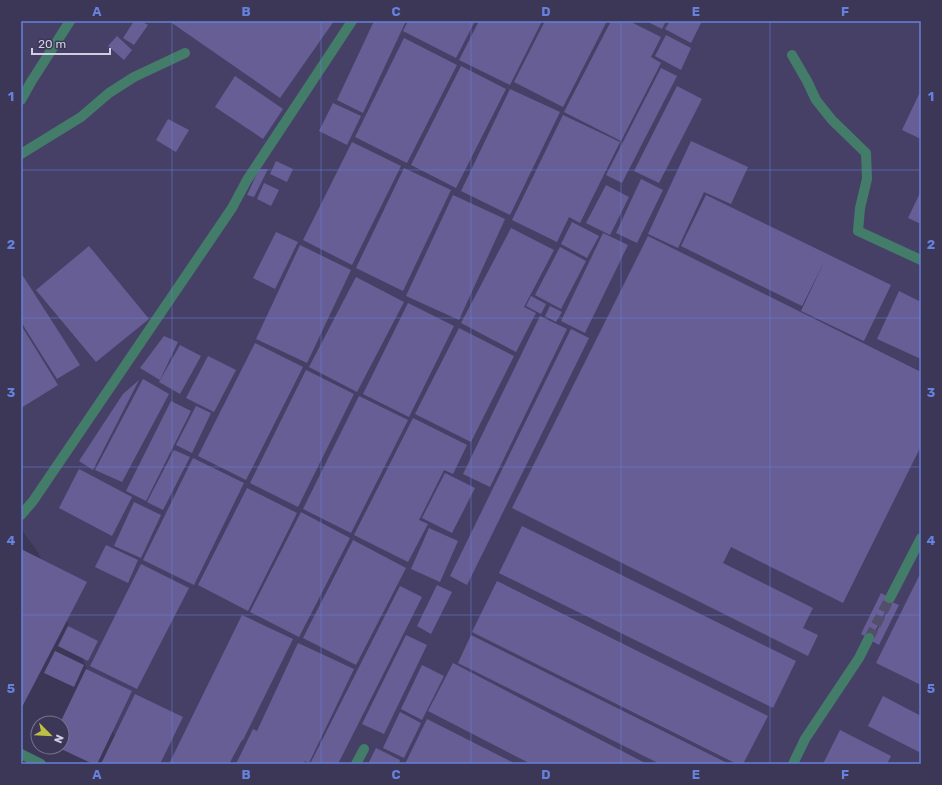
<svg xmlns="http://www.w3.org/2000/svg" width="942" height="785" font-family="Rubik,sans-serif">
  <style>
    .built { fill: #464066 }
    .building { fill: #675e96 }
    .lines { fill: none; stroke-linecap: round; stroke-linejoin: round }
    .minor-tunnel { stroke: #524e6c; stroke-width: 10; stroke-dasharray: 10 5; stroke-linecap: butt }
    .minor { stroke: #447c6a; stroke-width: 10 }
    .grid { fill: none; stroke: #6581dc; stroke-width: 1; stroke-opacity: 0.55 }
    .neatline { fill: none; stroke: #6581dc; stroke-width: 1.5 }
    .grid-label { font-size: 13px; text-anchor: middle; font-weight: bold; fill: #6581dc }
  </style>
  <rect width="100%" height="100%" fill="#3c3757"/>
  <path class="built" d="M21 21H921V764H130L122 753 38 552 21 529Z"/>
  <g class="building">
    <path d="M134 21H141L148 25 134 45 123 38Z"/>
    <path d="M169 21H334L280 98Z"/>
    <path d="M374 21H406L363 113 337 100Z"/>
    <path d="M408 21H475L456 58 403 31Z"/>
    <path d="M479 21H542L510 85 459 60Z"/>
    <path d="M545 21H607L563 107 514 82Z"/>
    <path d="M611 21H629L661 37 651 57 661 63 621 141 564 112Z"/>
    <path d="M646 21H666L662 29Z"/>
    <path d="M670 21H702L691 43 665 29Z"/>
    <path d="M666 35 691 48 681 70 655 56Z"/>
    <path d="M117 36 132 50 124 60 108 46Z"/>
    <path d="M404 38 457 65 407 163 355 137Z"/>
    <path d="M461 66 506 89 456 188 411 165Z"/>
    <path d="M661 68 677 76 622 183 606 175Z"/>
    <path d="M235 76 283 109 263 139 215 107Z"/>
    <path d="M677 86 702 99 659 183 634 171Z"/>
    <path d="M510 89 560 112 510 215 461 191Z"/>
    <path d="M921 90V139L902 130Z"/>
    <path d="M333 103 361 116 347 145 319 131Z"/>
    <path d="M563 115 620 142 580 223 569 217 557 242 512 220Z"/>
    <path d="M168 119 189 130 176 152 156 140Z"/>
    <path d="M691 141 748 167 731 204 704 192 678 248 648 234Z"/>
    <path d="M352 142 401 166 352 265 303 240Z"/>
    <path d="M276 161 293 169 287 182 270 174Z"/>
    <path d="M404 168 451 190 403 291 356 268Z"/>
    <path d="M259 169H268L254 197 247 195Z"/>
    <path d="M641 179 663 190 637 243 616 233Z"/>
    <path d="M264 183 279 190 271 206 257 199Z"/>
    <path d="M606 185 629 197 610 235 586 223Z"/>
    <path d="M921 191V224L908 218Z"/>
    <path d="M453 195 505 219 459 320 406 296Z"/>
    <path d="M706 195 891 285 864 341 801 311 825 260 802 306 681 246Z"/>
    <path d="M572 222 599 236 587 258 561 244Z"/>
    <path d="M511 228 554 250 524 307 536 313 516 352 461 323Z"/>
    <path d="M276 232 298 242 275 289 253 278Z"/>
    <path d="M603 233 628 245 585 333 561 321Z"/>
    <path d="M648 236 921 372V446L843 603 731 547 723 563 813 608 803 628 818 635 808 656 512 508Z"/>
    <path d="M300 245 351 270 307 363 256 339Z"/>
    <path d="M89 246 149 319 96 362 36 290Z"/>
    <path d="M560 247 586 261 561 309 535 295Z"/>
    <path d="M23 276 80 365 57 379 21 322V277Z"/>
    <path d="M356 277 404 302 357 392 309 367Z"/>
    <path d="M899 291 921 302V359L877 339Z"/>
    <path d="M531 296 546 304 541 314 526 306Z"/>
    <path d="M408 303 454 326 409 417 363 394Z"/>
    <path d="M550 306 562 312 556 322 545 316Z"/>
    <path d="M540 316 567 329 490 487 463 474Z"/>
    <path d="M21 325 58 385 21 408Z"/>
    <path d="M459 328 514 356 471 442 415 414Z"/>
    <path d="M571 329 589 338 467 585 450 576Z"/>
    <path d="M164 336 178 342 160 380 140 368Z"/>
    <path d="M255 343 303 367 246 480 198 456Z"/>
    <path d="M180 345 201 356 180 394 159 382Z"/>
    <path d="M208 356 236 370 214 412 186 398Z"/>
    <path d="M306 370 354 394 298 507 250 483Z"/>
    <path d="M143 379 169 394 122 482 95 470Z"/>
    <path d="M139 380 93 470 79 461 123 394Z"/>
    <path d="M359 396 408 420 351 533 303 509Z"/>
    <path d="M171 401 191 411 146 501 126 491Z"/>
    <path d="M196 406 211 413 192 453 176 445Z"/>
    <path d="M413 418 467 445 453 474 444 470 419 520 428 524 408 562 354 535Z"/>
    <path d="M174 450 190 457 163 510 147 502Z"/>
    <path d="M193 458 244 483 194 585 143 560Z"/>
    <path d="M79 469 132 497 112 536 59 508Z"/>
    <path d="M445 473 475 488 452 533 422 518Z"/>
    <path d="M247 488 297 513 248 611 198 585Z"/>
    <path d="M134 502 161 515 141 558 114 546Z"/>
    <path d="M301 512 350 538 299 637 250 612Z"/>
    <path d="M522 526 796 661 773 708 499 573Z"/>
    <path d="M429 528 458 541 440 582 411 569Z"/>
    <path d="M353 540 406 568 356 665 303 638Z"/>
    <path d="M106 545 138 560 128 583 95 567Z"/>
    <path d="M21 549 87 582 21 709Z"/>
    <path d="M141 564 189 588 137 689 90 666Z"/>
    <path d="M921 572V685L876 663Z"/>
    <path d="M497 581 768 716 743 764H737L472 632Z"/>
    <path d="M437 585 452 592 431 634 417 626Z"/>
    <path d="M400 586 422 597 338 764H310Z"/>
    <path d="M881 593 892 599 871 639 861 634Z"/>
    <path d="M892 602 899 605 879 645 872 641Z"/>
    <path d="M242 615 293 639 243 740H242L229 764H169Z"/>
    <path d="M68 626 98 641 88 661 58 646Z"/>
    <path d="M406 635 427 645 384 734 362 724Z"/>
    <path d="M471 635 729 764H660L458 663Z"/>
    <path d="M298 643 354 669 309 763 305 761 303 764H236L253 729 257 731Z"/>
    <path d="M55 651 84 665 74 687 44 673Z"/>
    <path d="M453 663 647 764H531L428 711Z"/>
    <path d="M422 665 444 676 422 720 401 709Z"/>
    <path d="M86 669 132 691 97 764H93L57 747H62V723H60Z"/>
    <path d="M135 694 183 717 160 764H101Z"/>
    <path d="M883 696 921 716V753L868 726Z"/>
    <path d="M400 712 421 723 404 758 383 748Z"/>
    <path d="M427 719 516 764H405Z"/>
    <path d="M840 730 891 756 887 764H823Z"/>
    <path d="M376 748 400 760 399 764H368Z"/>
  </g>
  <g class="lines">
    <path class="minor-tunnel" d="M869 638 890 598"/>
    <g class="minor">
      <path d="M792 55 807 81 816 100 832 120 866 153 867 179 860 208 858 231 921 260"/>
      <path d="M21 100 31 82 70 21"/>
      <path d="M21 154 81 117 109 93 134 77 185 53"/>
      <path d="M21 515 33 501 232 208 247 180 352 21"/>
      <path d="M890 598 921 538"/>
      <path d="M21 754 41 764"/>
      <path d="M356 764 364 749"/>
      <path d="M793 764 805 739 859 658 869 638"/>
    </g>
  </g>
  <path class="grid" d="M172 21V764M321 21V764M471 21V764M621 21V764M770 21V764M21 170H921M21 318H921M21 467H921M21 615H921"/>
  <rect width="942" height="785" fill="none" stroke="#3c3757" stroke-width="44"/>
  <g transform="translate(50 735) rotate(114)"><circle r="19" fill="#3c3757" stroke="#77738f"/>
  <path d="M0-3L7 15L0 10L-7 15Z" fill="#bcbf43"/>
  <text y="-6" font-size="11" font-weight="bold" text-anchor="middle" fill="#d0cee2">N</text>
  </g>
  <path d="M32 48v6h78v-6" fill="none" stroke="#d0cee2" stroke-width="2"/>
  <text x="38" y="48" font-size="12" fill="#d0cee2" stroke="#3c3757" stroke-width="3" paint-order="stroke">20 m</text>
  <rect x="22" y="22" width="898" height="741" class="neatline"/>
  <g class="grid-label">
    <text x="97" y="16">A</text>
    <text x="246" y="16">B</text>
    <text x="396" y="16">C</text>
    <text x="546" y="16">D</text>
    <text x="696" y="16">E</text>
    <text x="845" y="16">F</text>
    <text x="11" y="101">1</text>
    <text x="931" y="101">1</text>
    <text x="11" y="249">2</text>
    <text x="931" y="249">2</text>
    <text x="11" y="397">3</text>
    <text x="931" y="397">3</text>
    <text x="11" y="545">4</text>
    <text x="931" y="545">4</text>
    <text x="11" y="693">5</text>
    <text x="931" y="693">5</text>
    <text x="97" y="779">A</text>
    <text x="246" y="779">B</text>
    <text x="396" y="779">C</text>
    <text x="546" y="779">D</text>
    <text x="696" y="779">E</text>
    <text x="845" y="779">F</text>
  </g>
</svg>
